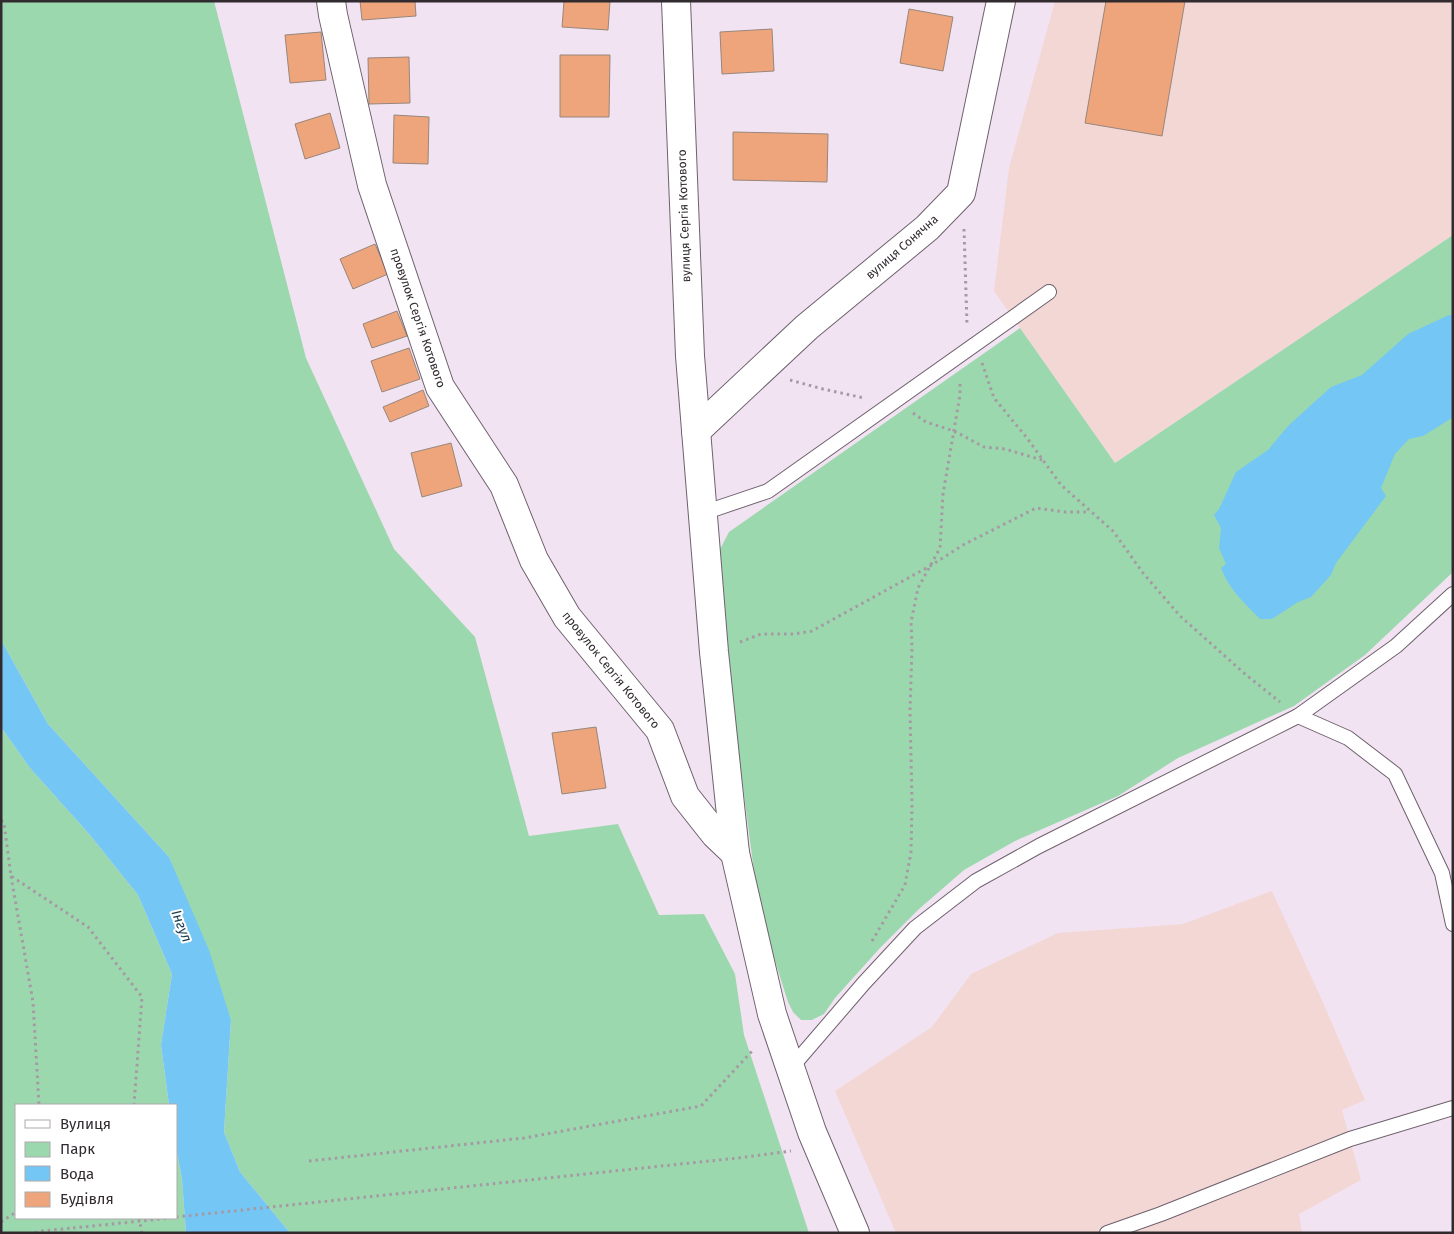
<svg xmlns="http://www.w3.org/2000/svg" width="1454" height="1234" font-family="'Fira Sans',sans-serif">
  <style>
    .industrial { fill: #f2d7d5 }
    .green { fill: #9cd8ae }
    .water { fill: #74c6f5 }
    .building { fill: #efa57b; stroke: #97867c }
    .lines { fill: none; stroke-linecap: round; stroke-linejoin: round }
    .service-casing { stroke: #6e616d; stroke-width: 16 }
    .minor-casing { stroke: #6e616d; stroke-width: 30 }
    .tertiary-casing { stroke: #6e616d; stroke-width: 30 }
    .path { stroke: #a599a4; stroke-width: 3; stroke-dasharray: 2.5 4; stroke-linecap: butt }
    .service { stroke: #fff; stroke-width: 14 }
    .minor { stroke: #fff; stroke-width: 28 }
    .tertiary { stroke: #fff; stroke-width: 28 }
    .path-bridge { stroke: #a599a4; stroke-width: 3; stroke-dasharray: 2.5 4; stroke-linecap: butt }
    .labels { text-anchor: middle; stroke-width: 4; stroke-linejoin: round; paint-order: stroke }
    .street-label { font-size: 12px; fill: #312b30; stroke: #fff }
    .water-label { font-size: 14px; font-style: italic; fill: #173b4f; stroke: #fff }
  </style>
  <rect width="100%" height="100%" fill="#f2e3f2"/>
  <g class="industrial">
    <path d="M1055 1H1453V235L1115 463 994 291 1009 168Z"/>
    <path d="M1272 891 1321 998 1365 1100 1342 1110 1361 1180 1299 1214 1302 1233H896L835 1091 932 1027 971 974 1058 933 1183 924Z"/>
  </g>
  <g class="green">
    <path d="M1 1H214L306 358 394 549 475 637 529 836 618 824 659 915 704 914 735 974 744 1035 809 1233H290L240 1172 224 1132 231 1020 169 857 48 724 1 640Z"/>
    <path d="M1453 235V572L1365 655 1294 706 1178 758 1118 796 1015 841 964 870 919 909 880 948 835 998 824 1014 812 1020H801L793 1012 788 1002 759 910 730 687 717 555 729 532 1020 328 1115 463Z"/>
    <path d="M1 727 30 768 90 835 138 895 172 974 161 1045 169 1105H16V1218H176V1146L182 1179 186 1233H1Z"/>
  </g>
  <g class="water">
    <path d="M1449 315H1453L1452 418 1423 436 1409 439 1395 454 1381 488 1386 496 1336 563 1331 575 1311 597 1298 602 1272 619H1260C1245 604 1228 588 1221 568L1226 564 1219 548 1221 528 1214 515 1219 509 1236 472 1268 450 1289 425 1331 387 1362 375 1408 334Z"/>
    <path d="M1 640 48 724 169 857 209 950 231 1020 224 1132 240 1172 290 1233H186L182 1179 176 1146V1105H169L161 1045 172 974 138 895 90 835 30 768 1 727Z"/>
  </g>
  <g class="building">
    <path d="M360 1H415L416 16 362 20Z"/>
    <path d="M564 1H610L608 30 562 27Z"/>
    <path d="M1106 1H1185L1162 136 1085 123Z"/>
    <path d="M909 9 953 17 943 71 900 63Z"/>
    <path d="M772 29 774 71 722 74 720 32Z"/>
    <path d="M321 32 326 80 290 83 285 35Z"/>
    <path d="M560 55H610L609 117H560Z"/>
    <path d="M409 57 410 103 369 104 368 58Z"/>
    <path d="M330 113 340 148 305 159 295 124Z"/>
    <path d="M394 115 429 117 428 164 393 163Z"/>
    <path d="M733 132 828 134 827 182 733 180Z"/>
    <path d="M375 244 388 274 353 289 340 259Z"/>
    <path d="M397 311 407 336 372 348 363 324Z"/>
    <path d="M409 348 420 379 382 392 371 361Z"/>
    <path d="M423 390 429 406 390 422 383 407Z"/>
    <path d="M451 443 462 486 422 497 411 453Z"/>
    <path d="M596 727 606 788 562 794 552 733Z"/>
  </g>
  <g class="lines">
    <defs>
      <g id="service">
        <path d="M703 513 768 491 1049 292"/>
        <path d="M1298 716 1348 738 1395 774 1442 873 1453 924"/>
        <path d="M790 1069 864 983 915 928 976 881 1039 846 1298 716 1396 646 1453 594"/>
        <path d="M1107 1233 1161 1214 1350 1139 1453 1108"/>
      </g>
      <g id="minor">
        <path d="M331 1 333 15 372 185 440 387 504 485 534 560 567 617 660 730 685 796 715 834 735 853"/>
        <path d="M696 431 807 327 927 228 961 193 1001 1"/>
      </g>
      <path id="tertiary" d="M676 1 690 356 714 652 735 853 772 1014 812 1132 855 1233"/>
    </defs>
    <use href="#service" class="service-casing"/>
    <use href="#minor" class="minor-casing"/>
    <use href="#tertiary" class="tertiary-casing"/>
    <g class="path">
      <path d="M964 229 967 325"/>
      <path d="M982 363 994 398 1027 438 1061 485 1113 531 1143 573 1180 616 1245 674 1280 702"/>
      <path d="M790 380 823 389 864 398"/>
      <path d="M913 413 926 422 954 431 984 447 1005 449 1042 460"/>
      <path d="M740 642 761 634H794L812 631 930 566 963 545 1036 508 1065 512H1090"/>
      <path d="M1 820 4 823 11 876 88 927 142 997 134 1105"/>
      <path d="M11 876 33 1002 39 1105"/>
      <path d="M872 941 905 885 911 852 912 803 910 711 912 648 911 622 918 588 940 548 943 494 960 395V380"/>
      <path d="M309 1161 524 1138 701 1106 754 1049"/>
      <path d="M176 1217 738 1158 791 1151"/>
      <path d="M139 1218 142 1233"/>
      <path d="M1 1222 16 1212"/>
      <path d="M35 1233 42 1231 73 1228"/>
    </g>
    <use href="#service" class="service"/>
    <use href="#minor" class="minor"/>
    <use href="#tertiary" class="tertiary"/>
    <path class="path-bridge" d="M73 1228 170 1218"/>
  </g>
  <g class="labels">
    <g class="street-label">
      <text transform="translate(684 216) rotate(-92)" y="4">вулиця Сергія Котового</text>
      <text transform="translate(902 247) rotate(-41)" y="4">вулиця Сонячна</text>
      <text transform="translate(418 318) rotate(71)" y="4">провулок Сергія Котового</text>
      <text transform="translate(611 670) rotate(51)" y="4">провулок Сергія Котового</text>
    </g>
    <g class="water-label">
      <text transform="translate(182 926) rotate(69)" y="5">Інгул</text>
    </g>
  </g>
  <rect width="1454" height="1234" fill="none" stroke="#312b30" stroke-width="5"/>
  <rect x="15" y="1104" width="162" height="115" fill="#ffffff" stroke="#adaaac"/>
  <rect x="25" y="1120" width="25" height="8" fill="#ffffff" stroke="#adaaac"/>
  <text x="60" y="1129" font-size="15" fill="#312b30">Вулиця</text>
  <rect x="25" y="1142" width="25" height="15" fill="#9cd8ae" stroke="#adaaac"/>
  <text x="60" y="1154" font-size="15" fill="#312b30">Парк</text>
  <rect x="25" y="1166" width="25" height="15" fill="#74c6f5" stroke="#adaaac"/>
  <text x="60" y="1179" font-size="15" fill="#312b30">Вода</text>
  <rect x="25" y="1192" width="25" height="15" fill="#efa57b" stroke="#adaaac"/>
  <text x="60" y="1204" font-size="15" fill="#312b30">Будівля</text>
</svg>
